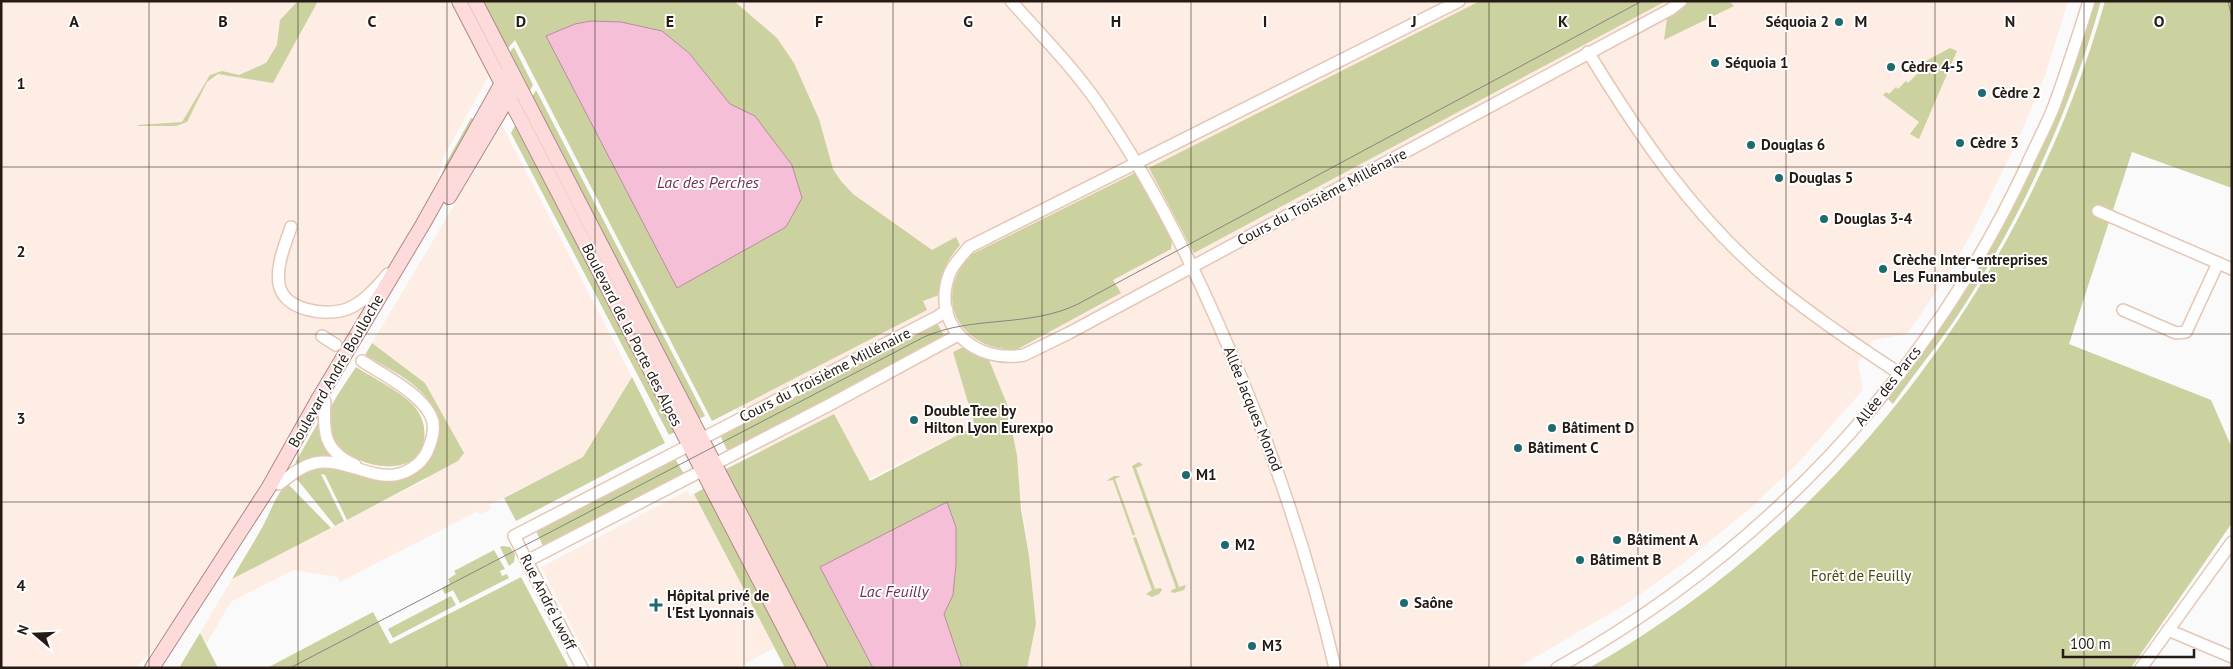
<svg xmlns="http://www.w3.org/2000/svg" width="2233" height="669" font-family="'PT Sans',sans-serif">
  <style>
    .built { fill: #fdede4 }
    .green { fill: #ccd1a0 }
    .water { fill: #f5bfd8; stroke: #b78e9d }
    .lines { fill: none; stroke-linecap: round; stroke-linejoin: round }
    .minor-casing { stroke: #e5c7b6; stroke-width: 14 }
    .major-casing { stroke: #b08885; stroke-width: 16 }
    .minor { stroke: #fff; stroke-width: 11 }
    .major { stroke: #fddbda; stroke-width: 14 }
    .tram { stroke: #8a8481; stroke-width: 1 }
    .grid { fill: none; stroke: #251a14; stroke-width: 1; stroke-opacity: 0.55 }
    .poi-dot { fill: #1e6a71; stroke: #fff; stroke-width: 2 }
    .labels { text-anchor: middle; stroke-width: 4; stroke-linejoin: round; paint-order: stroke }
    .poi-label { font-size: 15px; font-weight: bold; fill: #251a14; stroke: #fff; text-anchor: start }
    .street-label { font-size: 15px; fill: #251a14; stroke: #fff }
    .park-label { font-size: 15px; fill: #46490b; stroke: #fff }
    .water-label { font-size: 16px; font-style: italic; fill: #713052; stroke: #fff }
    .grid-label { font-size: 16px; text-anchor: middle; font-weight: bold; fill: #251a14; stroke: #fff; stroke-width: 4; stroke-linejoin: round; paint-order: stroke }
  </style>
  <rect width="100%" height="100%" fill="#fafafa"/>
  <g class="built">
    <path d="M1 1H454L491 72 444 156 434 192 260 489 210 568 152 651 136 668H1Z"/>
    <path d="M734 1H2068L2045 76 2018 140 1975 227 1950 271 1907 334 1873 340 1858 363 1863 390 1796 465 1748 510 1681 565 1626 604 1517 668H1027L1036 624 1029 556 1008 410 794 516 704 343 853 194 841 181 833 169 819 119 794 63 777 38Z"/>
    <path d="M502 125 632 377 583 457 489 505 491 509 480 515 478 511 340 582 337 577 293 570 231 602 206 644 218 668H179L232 579 427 479 450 428 425 383 372 343Z"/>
    <path d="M687 491 690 496 694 494 774 648 737 668H593L541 567Z"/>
  </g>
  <g class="green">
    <path d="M298 1H318L273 83 218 74 207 82 187 122 176 126H137L138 125 182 122 210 75 222 71 239 75 266 63 277 45 280 20Z"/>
    <path d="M480 1H734L777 38 794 63 819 119 833 169 841 181 853 194 932 250 956 237 960 245C948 259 938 276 939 295L923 301 927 310 712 421 515 40 508 48Z"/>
    <path d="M1480 1H1666L1194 253 1149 168Z"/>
    <path d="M1684 1H1729L1734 6 1664 40 1667 18Z"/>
    <path d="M2093 1H2101C2070 112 2021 218 1958 315 1938 345 1914 374 1893 404L1887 398 1939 328 1995 239 2031 168Z"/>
    <path d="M2105 1H2232V188L2132 152 2069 344 2211 400 2232 448V523L2131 668H1589C1840 526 2027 277 2105 1Z"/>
    <path d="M514 47 533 85 527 96 509 53Z"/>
    <path d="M1950 48 1957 51 1919 139 1910 134 1919 122 1883 95 1886 92 1889 94 1896 87 1898 89 1906 81 1908 83 1919 72 1921 74 1924 71 1921 68 1925 64 1924 62Z"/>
    <path d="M536 90 705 416 697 420 530 101Z"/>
    <path d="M471 118 476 120 440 181 445 165Z"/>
    <path d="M517 122 642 371 647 372 677 431 669 435 511 133Z"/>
    <path d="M1135 173 1172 239 1171 249 1113 280 1121 293 1016 350C960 350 931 299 970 255Z"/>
    <path d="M936 321 946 339 728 452 719 433Z"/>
    <path d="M372 343 425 383 464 453 458 461 347 520 325 475 321 474 344 521 335 526 297 479 289 485 331 528 232 579C242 561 253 544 263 526 270 513 278 489 290 481 296 476 309 468 317 467 354 465 399 498 427 462 434 454 438 445 438 434 442 392 395 373 365 355Z"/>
    <path d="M963 347 989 360 1007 404 1017 456 1021 509 1029 556 1036 624 1027 668H825L722 471 834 414 870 481 975 426 953 352Z"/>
    <path d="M356 367C373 378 400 391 413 405 422 415 426 427 424 440 416 492 314 459 329 412 333 400 349 378 356 367Z"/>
    <path d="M632 377 665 443 516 521 504 498 583 457Z"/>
    <path d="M319 421 335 458 299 464 295 463Z"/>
    <path d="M674 457 684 474 544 548 535 529Z"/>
    <path d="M1139 462 1143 465 1136 468 1179 587 1186 585 1184 590 1174 593 1170 591 1176 588 1132 466Z"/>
    <path d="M1114 476H1121L1115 479 1135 534 1133 536 1113 480 1106 481Z"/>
    <path d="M706 487 800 668H785L694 494Z"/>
    <path d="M1136 537 1155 589 1161 588 1162 590 1159 594 1152 597 1146 594 1152 590 1133 538Z"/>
    <path d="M503 546 510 547 515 554 514 562 509 566 500 547Z"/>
    <path d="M494 550 505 569 500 571 502 576 507 574 509 578 460 603 453 590 445 594 442 588 450 584 448 579 456 574 454 571Z"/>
    <path d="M521 577 569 668H267L373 612 390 644Z"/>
    <path d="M451 596 456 605 393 638 388 629Z"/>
    <path d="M200 633 218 668H179Z"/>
  </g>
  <g class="water">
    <path d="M591 21 621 22 662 31 689 53 730 104 755 116 792 165 802 198 786 227 677 288 546 36 575 24Z"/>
    <path d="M947 502 956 527V564L953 595 944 614 962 668H873L820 567Z"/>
  </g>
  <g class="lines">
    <defs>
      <g id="minor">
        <path d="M1011 1C1040 34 1072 66 1097 102 1145 171 1183 244 1217 321 1267 433 1307 548 1335 668"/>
        <path d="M1459 1 969 247C962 256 953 264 949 275 931 326 975 364 1024 355L1069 333 1671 9 1681 1"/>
        <path d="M1588 52C1640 137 1696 220 1774 284 1814 317 1857 345 1900 374"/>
        <path d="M2098 211 2232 269"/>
        <path d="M291 227C285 245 276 265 279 284 283 310 325 317 347 309 363 303 377 287 388 274"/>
        <path d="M2123 310 2176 333 2186 332 2218 263"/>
        <path d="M322 336 336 345"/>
        <path d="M325 402C323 433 324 451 355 465"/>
        <path d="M279 484C291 475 301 466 315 463 341 457 368 478 394 475 408 473 421 464 427 452 431 443 435 432 433 422 427 396 383 375 362 361"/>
        <path d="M527 561 831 404 958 335"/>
        <path d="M2168 630 2232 657"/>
        <path d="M582 668 514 536 937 317 947 310"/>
        <path d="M1557 668C1761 554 1925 381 2025 169 2034 148 2046 127 2054 106 2067 71 2078 36 2089 1"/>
        <path d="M2141 668 2232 542"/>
      </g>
      <g id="major">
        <path d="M459 1 805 668"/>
        <path d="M475 1 820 668"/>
        <path d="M449 197 512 91"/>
        <path d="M152 668 269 487 319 398 423 224 506 76"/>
      </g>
    </defs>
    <use href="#minor" class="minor-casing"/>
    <use href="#major" class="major-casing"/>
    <use href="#minor" class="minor"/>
    <use href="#major" class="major"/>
    <g class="tram">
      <path d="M2228 1 2232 18"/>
      <path d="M290 668 924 337C973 315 1029 328 1078 304L1642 1"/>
    </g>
  </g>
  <path class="grid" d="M149 1V668M298 1V668M447 1V668M595 1V668M744 1V668M893 1V668M1042 1V668M1191 1V668M1340 1V668M1489 1V668M1638 1V668M1786 1V668M1935 1V668M2084 1V668M1 167H2232M1 334H2232M1 502H2232"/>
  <g class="poi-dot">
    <circle cx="1839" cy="22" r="5"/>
    <circle cx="1715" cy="63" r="5"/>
    <circle cx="1891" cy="67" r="5"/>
    <circle cx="1982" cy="93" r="5"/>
    <circle cx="1960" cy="143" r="5"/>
    <circle cx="1751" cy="145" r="5"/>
    <circle cx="1779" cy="178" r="5"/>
    <circle cx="1824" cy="219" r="5"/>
    <circle cx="1883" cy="269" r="5"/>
    <circle cx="914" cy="420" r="5"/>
    <circle cx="1552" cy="428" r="5"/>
    <circle cx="1518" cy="448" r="5"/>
    <circle cx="1186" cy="475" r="5"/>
    <circle cx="1617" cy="540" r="5"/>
    <circle cx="1225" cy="545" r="5"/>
    <circle cx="1580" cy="560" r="5"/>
    <circle cx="1404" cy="603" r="5"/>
    <path d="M653.5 597.5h5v5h5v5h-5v5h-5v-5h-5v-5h5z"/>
    <circle cx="1252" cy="646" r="5"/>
  </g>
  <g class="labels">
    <g class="poi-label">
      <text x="1829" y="27" text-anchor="end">Séquoia 2</text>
      <text x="1725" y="68">Séquoia 1</text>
      <text x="1901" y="72">Cèdre 4-5</text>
      <text x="1992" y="98">Cèdre 2</text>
      <text x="1970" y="148">Cèdre 3</text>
      <text x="1761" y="150">Douglas 6</text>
      <text x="1789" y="183">Douglas 5</text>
      <text x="1834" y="224">Douglas 3-4</text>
      <text x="1893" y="265">Crèche Inter-entreprises<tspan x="1893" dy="17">Les Funambules</tspan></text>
      <text x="924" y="416">DoubleTree by<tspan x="924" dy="17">Hilton Lyon Eurexpo</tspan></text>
      <text x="1562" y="433">Bâtiment D</text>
      <text x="1528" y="453">Bâtiment C</text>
      <text x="1196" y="480">M1</text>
      <text x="1627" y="545">Bâtiment A</text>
      <text x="1235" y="550">M2</text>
      <text x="1590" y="565">Bâtiment B</text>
      <text x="667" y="601">Hôpital privé de<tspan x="667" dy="17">l'Est Lyonnais</tspan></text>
      <text x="1414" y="608">Saône</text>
      <text x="1262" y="651">M3</text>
    </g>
    <g class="street-label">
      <text transform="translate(1322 197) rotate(-28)" y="5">Cours du Troisième Millénaire</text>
      <text transform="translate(632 335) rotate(63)" y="5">Boulevard de la Porte des Alpes</text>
      <text transform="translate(336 371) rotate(-60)" y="5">Boulevard André Boulloche</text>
      <text transform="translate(825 375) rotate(-27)" y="5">Cours du Troisième Millénaire</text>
      <text transform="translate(1888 386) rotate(-52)" y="5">Allée des Parcs</text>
      <text transform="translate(1253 409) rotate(68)" y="5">Allée Jacques Monod</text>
      <text transform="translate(548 602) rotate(63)" y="5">Rue André Lwoff</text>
    </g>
    <g class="park-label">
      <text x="1861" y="581">Forêt de Feuilly</text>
    </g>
    <g class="water-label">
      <text x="708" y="188">Lac des Perches</text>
      <text x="894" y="597">Lac Feuilly</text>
    </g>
  </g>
  <g class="grid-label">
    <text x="74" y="27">A</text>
    <text x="223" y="27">B</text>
    <text x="372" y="27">C</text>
    <text x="521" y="27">D</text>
    <text x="670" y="27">E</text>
    <text x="819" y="27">F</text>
    <text x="968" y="27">G</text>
    <text x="1116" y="27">H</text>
    <text x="1265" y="27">I</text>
    <text x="1414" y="27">J</text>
    <text x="1563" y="27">K</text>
    <text x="1712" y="27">L</text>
    <text x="1861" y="27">M</text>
    <text x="2010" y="27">N</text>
    <text x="2159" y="27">O</text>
    <text x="21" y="89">1</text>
    <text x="21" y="257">2</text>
    <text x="21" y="424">3</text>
    <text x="21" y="591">4</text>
  </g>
  <rect width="2233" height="669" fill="none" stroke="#251a14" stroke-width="5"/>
  <g transform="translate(35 634) rotate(289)" stroke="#ffffff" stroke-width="4" paint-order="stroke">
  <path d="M0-4L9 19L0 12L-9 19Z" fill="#251a14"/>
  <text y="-8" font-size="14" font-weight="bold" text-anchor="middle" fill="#251a14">N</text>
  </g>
  <path d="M2063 649v8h131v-8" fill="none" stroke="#251a14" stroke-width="2.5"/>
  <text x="2070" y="649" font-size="15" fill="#251a14" stroke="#ffffff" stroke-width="4" paint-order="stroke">100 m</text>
</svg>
